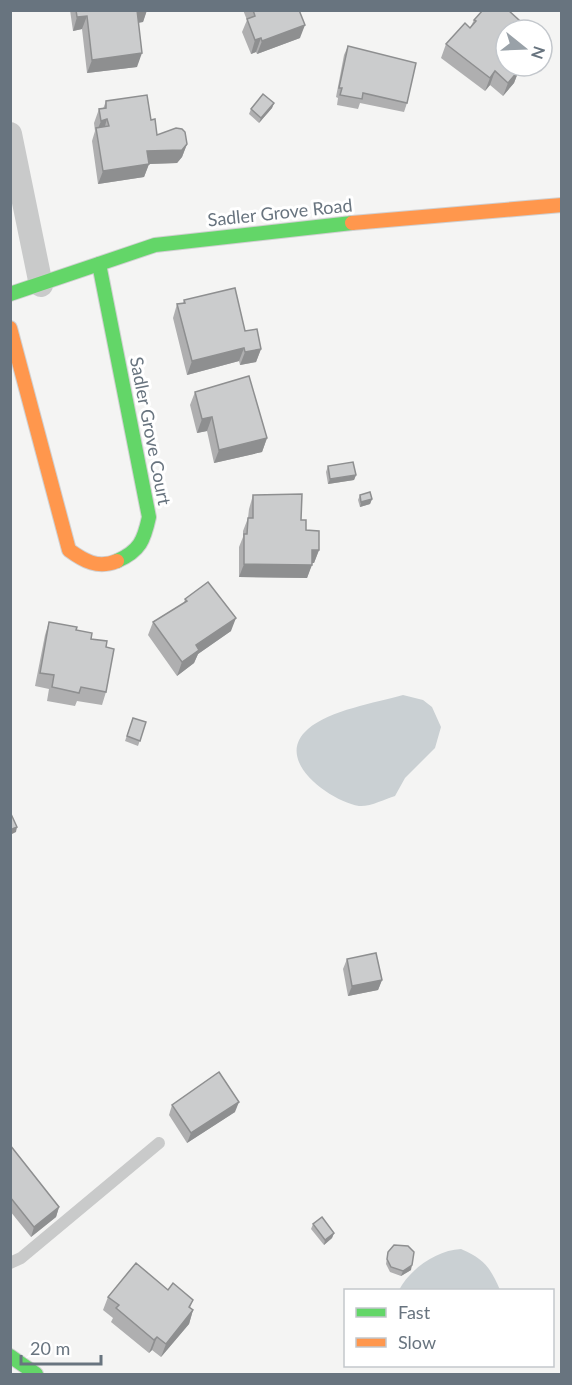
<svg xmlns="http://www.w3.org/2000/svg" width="572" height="1385" font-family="Lato,sans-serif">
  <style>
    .water { fill: #cad0d3 }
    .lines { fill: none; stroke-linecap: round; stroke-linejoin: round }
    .fast-casing { stroke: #d0d0d1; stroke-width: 16 }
    .slow-casing { stroke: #d0d0d1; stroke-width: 16 }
    .lane { stroke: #c9caca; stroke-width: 12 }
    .street { stroke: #c9caca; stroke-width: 24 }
    .fast { stroke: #63d668; stroke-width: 14 }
    .slow { stroke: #ff974d; stroke-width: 14 }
    .wall { fill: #afafb0 }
    .shaded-wall { fill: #8e8f90 }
    .building { fill: #cbcccd; stroke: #8e8f90; stroke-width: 1.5 }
    .labels { text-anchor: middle; stroke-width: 6; stroke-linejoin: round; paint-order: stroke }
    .street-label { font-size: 18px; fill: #68747f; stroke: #fff }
  </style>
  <rect width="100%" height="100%" fill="#f4f4f3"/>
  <g class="water">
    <path d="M403 695 423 700 432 707 441 727 435 748 405 778 395 796C385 799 370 807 359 806 330 801 272 760 308 729 330 710 375 703 403 695Z"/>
    <path d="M461 1249C484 1259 490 1267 500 1290H399C410 1269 437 1250 461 1249Z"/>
  </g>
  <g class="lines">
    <defs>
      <g id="fast">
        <path d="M99 264 149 517C144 540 140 551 117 561"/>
        <path d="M10 294 155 245 352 223"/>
        <path d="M10 1356 36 1374"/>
      </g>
      <g id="slow">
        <path d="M352 223 562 205"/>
        <path d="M10 328 69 550C84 561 98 569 117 561"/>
      </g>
    </defs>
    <use href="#fast" class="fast-casing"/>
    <use href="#slow" class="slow-casing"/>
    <path class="lane" d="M10 1263 21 1258 159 1143"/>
    <path class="street" d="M10 134 41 285"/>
    <use href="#fast" class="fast"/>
    <use href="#slow" class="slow"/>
  </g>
  <g class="wall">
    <path d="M70 10H147L143 22 139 23 137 67 87 73 82 29 73 31Z"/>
    <path d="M243 10H299L300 38 257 54 256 52 251 54 242 32 247 20Z"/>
    <path d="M474 20 506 66 519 70 514 83 503 96 490 85 485 91 441 58 446 44 470 28Z"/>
    <path d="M348 46 407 103 404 112 360 103 358 109 337 105 338 98 336 97 344 55Z"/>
    <path d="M106 101 151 120 157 135 187 144 182 157 177 163 149 164 144 177 98 184 92 141 95 131 94 123 99 109H103Z"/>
    <path d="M274 103 272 108 259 123 249 114 251 109Z"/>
    <path d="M184 300 245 331 261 349 256 362 240 365 239 361 187 375 173 318 177 304 183 303Z"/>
    <path d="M195 392 267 438 262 452 214 463 207 431 197 433 190 405Z"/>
    <path d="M328 466 356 475 354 480 328 484 326 472Z"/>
    <path d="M253 495 301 520 306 530 319 550 314 563H312L307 578 239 577V547L243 537V531L248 518 249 509Z"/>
    <path d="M360 495 372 499 370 504 360 507 358 500Z"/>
    <path d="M185 599 231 631 198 654 194 663 177 676 148 635 153 622 184 603Z"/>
    <path d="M49 622 76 630 106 647V692L102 705 77 701 75 706 47 701 49 689 35 686 45 635Z"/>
    <path d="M133 718 146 722 138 746 125 741Z"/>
    <path d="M347 959 382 980 378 990 348 996 343 969Z"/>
    <path d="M172 1105 235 1112 187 1143 169 1115Z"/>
    <path d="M10 1145 59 1207 56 1217 31 1237 10 1211Z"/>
    <path d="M313 1224 334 1233 332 1238 324 1245 311 1229Z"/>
    <path d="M388 1252 411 1270 401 1276 390 1272 386 1264Z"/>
    <path d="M168 1290 193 1300 190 1308 193 1310 189 1324 161 1357 152 1350 149 1353 111 1322 113 1318 103 1310 108 1297Z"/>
  </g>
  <g class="shaded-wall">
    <path d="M137 10H147L143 22 132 23Z"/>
    <path d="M87 16 82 29 73 31 77 17Z"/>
    <path d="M305 25 300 38 257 54 262 41Z"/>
    <path d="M261 38 256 52 251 54 255 40Z"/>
    <path d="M142 53 137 67 87 73 92 60Z"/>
    <path d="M519 70 514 83 503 96 508 83Z"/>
    <path d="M495 71 490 85 485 91 490 78Z"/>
    <path d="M274 103 272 108 259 123 261 118Z"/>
    <path d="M107 119 103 133 97 131 101 121Z"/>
    <path d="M187 144 182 157 177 163 149 164 144 177 98 184 103 171 147 151Z"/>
    <path d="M244 348 239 361 187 375 192 361Z"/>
    <path d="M261 349 256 362 240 365 245 352Z"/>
    <path d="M212 417 207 431 197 433 202 419Z"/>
    <path d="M267 438 262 452 214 463 219 450Z"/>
    <path d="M356 475 354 480 328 484 330 479Z"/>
    <path d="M372 499 370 504 360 507 361 502Z"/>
    <path d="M312 550H319L314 563H308Z"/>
    <path d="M244 564 312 565 307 578 239 577Z"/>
    <path d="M236 618 231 631 198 654 194 663 177 676 182 662 196 645Z"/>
    <path d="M17 827 16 832 10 835V830Z"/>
    <path d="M382 980 378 990 348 996 352 986Z"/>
    <path d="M239 1102 235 1112 187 1143 191 1133Z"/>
    <path d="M59 1207 56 1217 31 1237 34 1227Z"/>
    <path d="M334 1233 332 1238 324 1245 325 1240Z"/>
    <path d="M412 1265 411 1270 401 1276 403 1271Z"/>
    <path d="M193 1310 189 1324 161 1357 166 1344Z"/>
    <path d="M157 1337 152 1350 149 1353 154 1340Z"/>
  </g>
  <g class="building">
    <path d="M76 10H137L142 53 92 60 87 16 77 17Z"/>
    <path d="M253 10H299L305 25 262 41 261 38 255 40 247 19 255 16Z"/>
    <path d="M483 10H508L530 30H506V66H515L519 70 508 83 495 71 490 78 446 44 465 23 470 28 476 21 474 20Z"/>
    <path d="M348 46 416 63 407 103 363 93 362 99 340 95 342 88H339Z"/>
    <path d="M263 94 274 103 261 118 251 109Z"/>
    <path d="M147 95 151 120 155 119 157 135 176 128 182 129 185 132 187 144 182 150 147 151 149 164 103 171 96 128 109 126 107 119 101 121 99 109 106 108V101Z"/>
    <path d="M235 288 245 331 257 329 261 349 245 352 244 348 192 361 177 304 185 303 184 300Z"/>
    <path d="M249 376 267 438 219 450 212 417 202 419 195 392Z"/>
    <path d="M353 462 356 475 330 479 328 466Z"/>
    <path d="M370 492 372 499 361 502 360 495Z"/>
    <path d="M302 494 301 520H306V530L319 531V550H312V565L244 564V534H247L248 518H253V495Z"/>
    <path d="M208 582 236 618 196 645 199 650 182 662 153 622 187 601 185 599Z"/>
    <path d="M49 622 77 627 76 630 92 633 91 639 107 641 106 647 114 649 106 692 81 687 79 693 52 687 54 675 40 673Z"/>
    <path d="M133 718 146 722 140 741 127 736Z"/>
    <path d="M11 814 17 827 10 830V815Z"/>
    <path d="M376 953 382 980 352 986 347 959Z"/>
    <path d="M219 1072 239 1102 191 1133 172 1105Z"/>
    <path d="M10 1145 59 1207 34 1227 10 1197Z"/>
    <path d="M322 1217 334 1233 325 1240 313 1224Z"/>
    <path d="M394 1245 408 1246 414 1252 412 1265 403 1271 391 1267 387 1259 388 1252Z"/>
    <path d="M136 1263 168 1290 173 1283 193 1300 189 1307 193 1310 166 1344 157 1337 154 1340 116 1308 119 1305 108 1297Z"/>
  </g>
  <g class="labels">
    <g class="street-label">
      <text transform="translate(280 213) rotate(-6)" y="6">Sadler Grove Road</text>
      <text transform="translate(150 431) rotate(79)" y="6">Sadler Grove Court</text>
    </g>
  </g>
  <rect width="572" height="1385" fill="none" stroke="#68747f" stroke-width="24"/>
  <rect x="344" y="1289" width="210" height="78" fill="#ffffff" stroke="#c3c7cc" stroke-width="1.5"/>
  <rect x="356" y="1308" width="30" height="9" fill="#63d668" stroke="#c3c7cc" stroke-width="1.5"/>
  <text x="398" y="1319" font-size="18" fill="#68747f">Fast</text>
  <rect x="356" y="1338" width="30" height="9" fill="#ff974d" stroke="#c3c7cc" stroke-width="1.5"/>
  <text x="398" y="1349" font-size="18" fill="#68747f">Slow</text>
  <g transform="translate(524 48) rotate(108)"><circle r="28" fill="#ffffff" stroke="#c3c7cc" stroke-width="1.5"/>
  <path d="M0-4.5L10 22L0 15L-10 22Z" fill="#99a1a8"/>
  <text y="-9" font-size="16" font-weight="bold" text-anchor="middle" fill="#68747f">N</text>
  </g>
  <path d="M21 1355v9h80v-9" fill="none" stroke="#68747f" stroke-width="3"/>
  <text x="30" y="1355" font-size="18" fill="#68747f" stroke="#ffffff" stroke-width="4.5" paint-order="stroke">20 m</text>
</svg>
